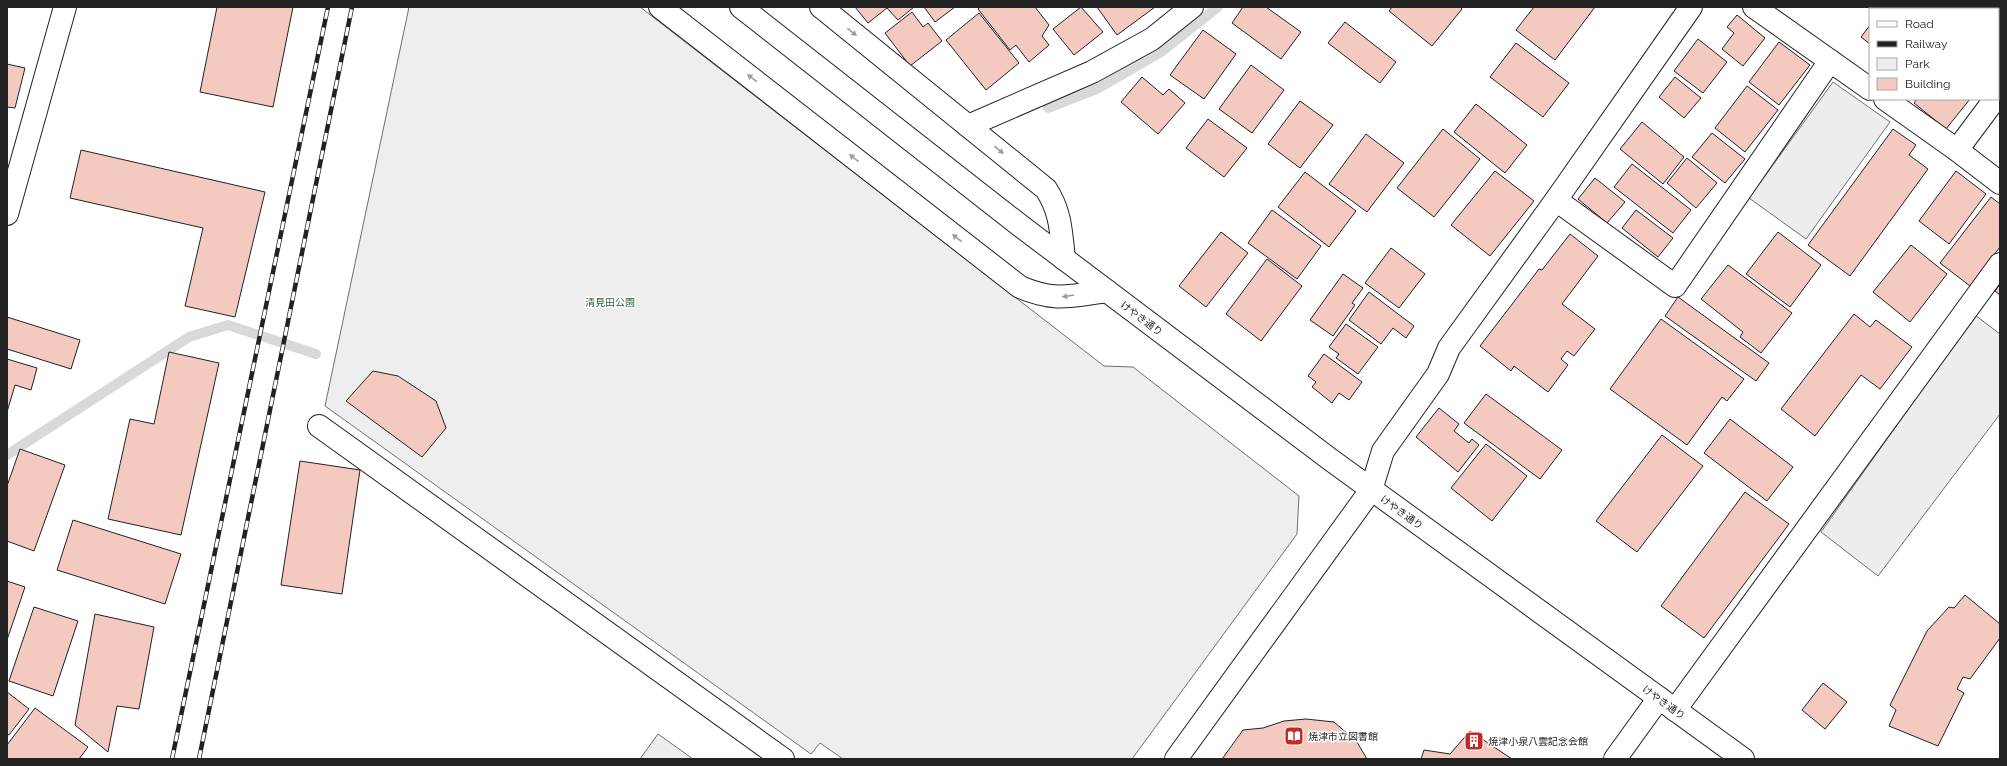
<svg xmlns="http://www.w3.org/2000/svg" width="2007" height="766" font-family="Raleway,'Noto Sans JP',sans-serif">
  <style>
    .green { fill: #eee; stroke: #6f6f6f }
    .parking { fill: #ededed; stroke: #6f6f6f }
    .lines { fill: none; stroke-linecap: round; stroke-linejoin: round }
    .stream { stroke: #d9d9d9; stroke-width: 10 }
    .building { fill: #f3c9c0; stroke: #222 }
    .minor-casing { stroke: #222; stroke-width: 24 }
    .tertiary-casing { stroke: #222; stroke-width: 24 }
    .minor { stroke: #fff; stroke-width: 22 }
    .tertiary { stroke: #fff; stroke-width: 22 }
    .rail-casing { stroke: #222; stroke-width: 4.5 }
    .rail { stroke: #fff; stroke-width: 3; stroke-dasharray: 9; stroke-linecap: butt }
    .oneway { fill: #9c9c9c }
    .labels { text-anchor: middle; stroke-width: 3; stroke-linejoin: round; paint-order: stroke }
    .park-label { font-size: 10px; fill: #2f5e38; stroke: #fff }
    .street-label { font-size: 10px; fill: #222; stroke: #fff }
    .poi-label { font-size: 10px; fill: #222; stroke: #fff; text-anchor: start }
  </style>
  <rect width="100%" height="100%" fill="#fff"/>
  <path class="green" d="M409 7H640L1104 366 1133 367 1299 496 1297 534 1132 759H843L820 743 811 754 325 406Z"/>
  <g class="parking">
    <path d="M1833 82 1890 122 1806 239 1749 198Z"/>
    <path d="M1975 315 2000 334V414L1878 576 1821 532Z"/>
    <path d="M658 734 693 759H640Z"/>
  </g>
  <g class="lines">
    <g class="stream">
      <path d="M1048 108 1099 88 1161 52 1218 7"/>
      <path d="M7 455 189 337 228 325 316 354"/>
    </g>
  </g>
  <g class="building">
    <path d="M217 7H293L273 107 200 92Z"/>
    <path d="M855 7H914L898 20 887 8 868 23Z"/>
    <path d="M924 7H955L935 22Z"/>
    <path d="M980 7H1035L1049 25 1042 36 1049 45 1029 62 1016 45 1010 50 978 9Z"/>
    <path d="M1081 7 1103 32 1074 55 1053 29Z"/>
    <path d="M1097 7H1155L1117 35Z"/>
    <path d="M1243 7H1266L1301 32 1281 59 1232 23Z"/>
    <path d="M1392 7H1460L1462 9 1432 46 1389 11Z"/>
    <path d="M1534 7H1595L1555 60 1516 30Z"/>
    <path d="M1885 7H1931L1930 9H1883Z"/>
    <path d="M1938 7H1949L1952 9H1937Z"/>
    <path d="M1969 7H1983L1982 9H1971Z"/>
    <path d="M912 12 923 27 928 23 942 41 910 66 885 33Z"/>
    <path d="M979 13 1019 63 986 90 946 40Z"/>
    <path d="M1737 15 1765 38 1743 66 1722 49 1734 33 1727 27Z"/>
    <path d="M1345 22 1396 62 1380 83 1328 43Z"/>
    <path d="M1870 25V44L1861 37Z"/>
    <path d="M1203 30 1236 54 1204 99 1170 75Z"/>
    <path d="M1698 39 1727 62 1703 93 1674 71Z"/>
    <path d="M1779 42 1810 65 1779 105 1749 82Z"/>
    <path d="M1516 43 1569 83 1543 117 1490 77Z"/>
    <path d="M7 64 25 68 15 108 7 107Z"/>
    <path d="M1251 65 1284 90 1252 133 1219 109Z"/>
    <path d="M1142 77 1163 95 1169 89 1185 103 1158 134 1121 102Z"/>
    <path d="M1675 77 1701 98 1684 118 1659 97Z"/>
    <path d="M1747 86 1778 110 1745 152 1715 128Z"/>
    <path d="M1917 99H1970L1946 129 1914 103Z"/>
    <path d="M1300 101 1333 125 1300 168 1268 144Z"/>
    <path d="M1476 104 1527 145 1505 173 1454 132Z"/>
    <path d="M1208 119 1247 148 1224 177 1186 148Z"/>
    <path d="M1642 122 1684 157 1663 184 1620 149Z"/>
    <path d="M1443 129 1480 159 1434 217 1397 188Z"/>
    <path d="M1893 129 1916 145 1909 155 1928 169 1850 276 1808 245Z"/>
    <path d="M1712 133 1745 159 1725 183 1692 157Z"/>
    <path d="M1366 134 1404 163 1367 212 1329 184Z"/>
    <path d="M81 150 265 192 235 317 185 306 203 228 70 198Z"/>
    <path d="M1687 158 1717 183 1696 208 1667 183Z"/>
    <path d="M1632 164 1691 210 1673 233 1614 187Z"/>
    <path d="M1495 171 1534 201 1490 256 1451 225Z"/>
    <path d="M1956 171 1986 194 1949 244 1919 221Z"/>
    <path d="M1305 172 1356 211 1329 247 1278 207Z"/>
    <path d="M1595 178 1625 202 1607 223 1578 199Z"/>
    <path d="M1991 197 2000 204V247L1970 286 1940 263Z"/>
    <path d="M1272 210 1321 246 1297 279 1248 243Z"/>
    <path d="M1636 210 1673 238 1658 257 1622 228Z"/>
    <path d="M1221 232 1248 253 1206 307 1179 286Z"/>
    <path d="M1778 232 1821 265 1790 307 1746 274Z"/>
    <path d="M1570 234 1598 256 1562 304 1595 329 1574 356 1567 351 1561 359 1568 365 1548 392 1514 366 1511 371 1480 346 1539 269 1542 270Z"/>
    <path d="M1911 245 1947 274 1910 322 1873 292Z"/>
    <path d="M1391 248 1425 274 1399 308 1365 283Z"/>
    <path d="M1267 259 1302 286 1261 341 1226 314Z"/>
    <path d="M1728 265 1792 313 1761 353 1740 337 1743 332 1701 299Z"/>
    <path d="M1343 274 1363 288 1352 303 1355 305 1333 336 1310 320Z"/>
    <path d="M2000 284V295L1995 291Z"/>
    <path d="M1369 292 1414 326 1406 338 1393 328 1381 344 1349 320Z"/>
    <path d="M1678 297 1769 363 1756 381 1665 316Z"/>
    <path d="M1854 314 1870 327 1876 320 1912 347 1880 389 1861 375 1815 436 1781 409Z"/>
    <path d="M7 317 80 340 71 369 7 349Z"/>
    <path d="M1661 319 1744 379 1727 401 1722 397 1687 445 1610 389Z"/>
    <path d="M1346 324 1378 347 1358 374 1336 358 1339 354 1329 347Z"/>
    <path d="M169 352 219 363 181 535 108 519 130 419 154 424Z"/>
    <path d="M1324 354 1362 382 1349 400 1339 393 1332 403 1312 387 1316 382 1308 376Z"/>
    <path d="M7 359 37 368 31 390 15 385 7 412Z"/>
    <path d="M373 371 398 376 436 401 446 428 422 457 346 401Z"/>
    <path d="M1486 394 1562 450 1540 479 1464 423Z"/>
    <path d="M1439 408 1459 424 1454 431 1469 443 1472 439 1479 445 1458 472 1416 437Z"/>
    <path d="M1730 419 1793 467 1767 501 1704 453Z"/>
    <path d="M1662 435 1703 466 1637 552 1596 521Z"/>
    <path d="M1486 444 1527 476 1492 521 1451 488Z"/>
    <path d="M20 449 65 465 34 551 7 541V486Z"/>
    <path d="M300 461 360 470 342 594 281 585Z"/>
    <path d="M1745 492 1789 524 1704 638 1661 606Z"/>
    <path d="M73 520 181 554 165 604 57 570Z"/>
    <path d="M7 581 25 587 7 640Z"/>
    <path d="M1965 595 2000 624V638L1970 679 1963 677 1957 689 1964 693 1938 746 1889 726 1896 710 1890 705 1927 631 1949 607 1954 608Z"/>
    <path d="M34 607 78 621 53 696 9 681Z"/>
    <path d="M95 614 154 627 139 709 117 706 108 752 75 725Z"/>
    <path d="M1823 683 1847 702 1825 729 1802 710Z"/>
    <path d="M7 692 29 709 9 735 7 734Z"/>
    <path d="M35 708 88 747 79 759H7V745Z"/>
    <path d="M1306 719 1334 722 1357 742 1367 759H1222L1243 730 1263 728 1284 721Z"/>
    <path d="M1470 731 1512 759H1421L1424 750 1450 754Z"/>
  </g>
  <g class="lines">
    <defs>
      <g id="minor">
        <path d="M660 7 1020 287C1055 302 1070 296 1107 291"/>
        <path d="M821 7 1046 189C1061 212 1061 232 1064 259"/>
        <path d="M1754 7 1870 89"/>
        <path d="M1885 99 1957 150 2000 183"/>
        <path d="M968 126 1092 72 1152 39 1192 7"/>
        <path d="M1957 150 1995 99"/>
        <path d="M1556 200 1675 286 1830 61"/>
        <path d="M7 214 65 7"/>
        <path d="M319 426 783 759"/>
        <path d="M1675 710 2000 264"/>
        <path d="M1176 759 1371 490 1383 451 1438 374 1449 348 1556 200 1691 7"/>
        <path d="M1615 759 1659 698"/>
      </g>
      <path id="tertiary" d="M741 7 1022 227 1331 460 1743 759"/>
    </defs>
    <use href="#minor" class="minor-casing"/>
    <use href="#tertiary" class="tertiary-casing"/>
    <use href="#minor" class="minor"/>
    <use href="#tertiary" class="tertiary"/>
    <defs>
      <g id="rail">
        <path d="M172 759 328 7"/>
        <path d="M199 759 352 7"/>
      </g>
    </defs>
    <use href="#rail" class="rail-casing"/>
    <use href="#rail" class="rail"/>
  </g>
  <defs><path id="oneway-solid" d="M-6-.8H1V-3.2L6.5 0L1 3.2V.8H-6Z"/></defs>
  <g class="oneway">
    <use href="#oneway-solid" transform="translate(852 32) rotate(39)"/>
    <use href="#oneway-solid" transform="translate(752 78) rotate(-142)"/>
    <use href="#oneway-solid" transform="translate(999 150) rotate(39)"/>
    <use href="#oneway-solid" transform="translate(854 158) rotate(-142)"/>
    <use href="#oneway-solid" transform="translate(957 238) rotate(-142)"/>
    <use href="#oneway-solid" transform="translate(1068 296) rotate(171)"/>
  </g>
  <defs>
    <symbol id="library-square" viewBox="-11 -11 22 22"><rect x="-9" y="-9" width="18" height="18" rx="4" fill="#c62828" stroke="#fff"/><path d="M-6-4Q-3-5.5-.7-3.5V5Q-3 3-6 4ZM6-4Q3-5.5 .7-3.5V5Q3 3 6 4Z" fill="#fff"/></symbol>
    <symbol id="building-square" viewBox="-11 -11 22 22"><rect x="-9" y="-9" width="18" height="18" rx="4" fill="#c62828" stroke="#fff"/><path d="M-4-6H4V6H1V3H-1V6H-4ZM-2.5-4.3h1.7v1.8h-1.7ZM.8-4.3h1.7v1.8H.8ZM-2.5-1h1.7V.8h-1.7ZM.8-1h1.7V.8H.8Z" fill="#fff"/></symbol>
  </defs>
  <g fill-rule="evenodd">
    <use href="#library-square" x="1283" y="725" width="22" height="22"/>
    <use href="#building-square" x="1463" y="730" width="22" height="22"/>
  </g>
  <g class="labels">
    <g class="park-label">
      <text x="610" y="306">清見田公園</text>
    </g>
    <g class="street-label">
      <text transform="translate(1142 318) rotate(37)" y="4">けやき通り</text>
      <text transform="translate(1402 512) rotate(36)" y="4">けやき通り</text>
      <text transform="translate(1664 702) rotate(36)" y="4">けやき通り</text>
    </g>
    <g class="poi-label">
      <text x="1308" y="740">焼津市立図書館</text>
      <text x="1488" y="745">焼津小泉八雲記念会館</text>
    </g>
  </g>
  <rect width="2007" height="766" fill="none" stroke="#222222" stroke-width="16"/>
  <rect x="1869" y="8" width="130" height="92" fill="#ffffff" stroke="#a7a7a7"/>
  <rect x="1877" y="21" width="20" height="6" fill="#ffffff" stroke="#a7a7a7"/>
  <text x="1905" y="28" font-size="12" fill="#222222">Road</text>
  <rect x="1877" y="41" width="20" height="6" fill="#222222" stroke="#a7a7a7"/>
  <text x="1905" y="48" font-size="12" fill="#222222">Railway</text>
  <rect x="1877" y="58" width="20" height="12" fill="#eeeeee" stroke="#a7a7a7"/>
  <text x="1905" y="68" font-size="12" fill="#222222">Park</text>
  <rect x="1877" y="78" width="20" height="12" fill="#f3c9c0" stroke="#a7a7a7"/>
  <text x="1905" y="88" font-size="12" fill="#222222">Building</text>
</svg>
